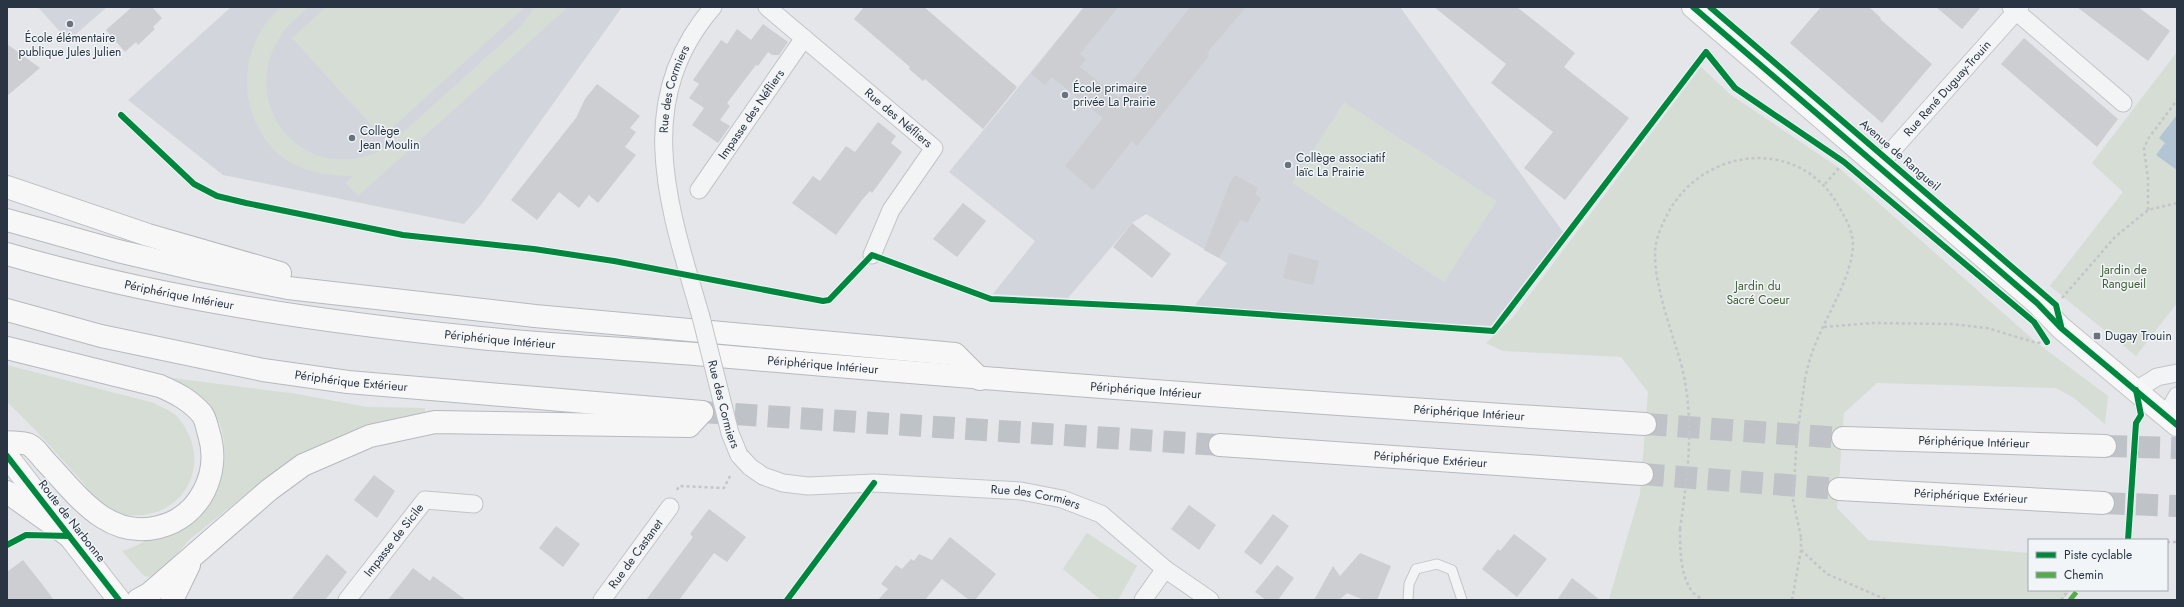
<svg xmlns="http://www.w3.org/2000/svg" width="2184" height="607" font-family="Jost,sans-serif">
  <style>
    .built { fill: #d2d6dc }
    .green { fill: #d5ddd4 }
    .water { fill: #b2c5d5 }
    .building { fill: #ccced1 }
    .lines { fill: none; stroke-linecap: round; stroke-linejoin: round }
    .highway-tunnel { stroke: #bfc3c8; stroke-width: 22; stroke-dasharray: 22 11; stroke-linecap: butt }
    .lane-casing { stroke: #c2c4c7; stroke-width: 11 }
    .street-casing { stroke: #c2c4c7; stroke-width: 19 }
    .secondary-casing { stroke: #c2c4c7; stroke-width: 24 }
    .primary-casing { stroke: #bfc3c7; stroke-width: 24 }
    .highway-casing { stroke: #b6b9be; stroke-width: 24 }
    .path { stroke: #c3c5c9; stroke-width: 2.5; stroke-dasharray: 3 3; stroke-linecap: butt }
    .lane { stroke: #f3f4f6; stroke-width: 9 }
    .street { stroke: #f3f4f6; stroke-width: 17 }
    .secondary { stroke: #f7f7f7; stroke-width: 22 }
    .primary { stroke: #f7f7f7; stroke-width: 22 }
    .highway { stroke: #f7f7f7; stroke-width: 22 }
    .street-bridge-casing { stroke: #c2c4c7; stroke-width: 19; stroke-linecap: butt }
    .path-bridge { stroke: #c3c5c9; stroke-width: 2.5; stroke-dasharray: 3 3; stroke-linecap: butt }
    .street-bridge { stroke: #f3f4f6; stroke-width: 17 }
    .quiet { stroke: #53ac47; stroke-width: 5; stroke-dasharray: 10 5; stroke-linecap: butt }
    .cycleway-casing { stroke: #f1f5f8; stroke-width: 8 }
    .cycleway { stroke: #00873e; stroke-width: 6 }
    .poi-dot { fill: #6a737d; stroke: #f1f5f8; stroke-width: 1.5 }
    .labels { text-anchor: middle; stroke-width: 3; stroke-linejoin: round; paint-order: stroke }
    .poi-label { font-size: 12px; fill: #293543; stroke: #f1f5f8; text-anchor: start }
    .street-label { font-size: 12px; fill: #293543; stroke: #f1f5f8 }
    .park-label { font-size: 12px; fill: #425f36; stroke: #f1f5f8 }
  </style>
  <rect width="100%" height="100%" fill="#e4e6e9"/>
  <g class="built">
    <path d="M38 7H107L68 41Z"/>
    <path d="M231 7H622L481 205 464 224 223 175 128 100Z"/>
    <path d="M1084 7H1400L1563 232 1491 326 1231 310 1195 305 1227 263 1146 214 1132 223 1068 298 993 294 1035 241 949 172Z"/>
  </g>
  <g class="green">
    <path d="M281 7H309C299 16 288 24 281 35 238 100 296 179 370 155 377 153 385 147 391 143L521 26 535 7H568L358 196 346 183 353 176C327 176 295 171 276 152 235 110 238 45 281 7Z"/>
    <path d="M326 7H523L524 8 382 137 292 38Z"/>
    <path d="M2177 52V303L2136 356 2050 286 2123 192 2092 163Z"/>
    <path d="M1701 67 1731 95 1839 168 2037 343 2108 396 2105 424 2074 398 2056 388 1877 383 1844 413 1837 508 1868 540 2029 553V590H2071L2063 600 1609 599 1640 494 1648 392 1621 357 1503 351 1486 343 1513 317Z"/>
    <path d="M1344 102 1497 201 1444 282 1292 183Z"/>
    <path d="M7 365 154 403C160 407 167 409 173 413 180 418 185 427 189 435 209 482 169 524 121 514 114 513 105 506 99 503 92 498 87 486 80 479 56 453 33 426 7 402Z"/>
    <path d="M172 378 297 394 367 407 425 408V415L270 475 189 540 161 572 150 577 144 576 122 551C138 547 150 537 165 529 178 522 194 516 206 507 228 490 231 431 212 411 201 398 185 388 172 378Z"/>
    <path d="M1087 533 1137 566 1118 600H1101L1063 569Z"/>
  </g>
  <path class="water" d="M2177 115V170L2156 155 2165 143 2159 138Z"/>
  <g class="building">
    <path d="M132 7H152L162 18 153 27 155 29 138 45 136 42 125 52 106 30Z"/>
    <path d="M864 7H924L1017 87 983 129 925 79 923 81 909 69 910 67 854 19Z"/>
    <path d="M1084 7H1118L1080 54 1086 59 1080 67 1119 98 1190 7H1246L1207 53 1209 56 1137 146 1132 141 1093 190 1065 166 1103 118 1052 77 1045 85 1031 74Z"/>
    <path d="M1434 7H1517L1575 53 1564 67 1629 118 1565 200 1524 168 1553 132 1491 83 1506 64Z"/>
    <path d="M1821 7H1869L1881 18 1880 19 1932 64 1882 123 1790 43Z"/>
    <path d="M1936 7H1981L1962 29Z"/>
    <path d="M2077 7H2138L2170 31 2148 61Z"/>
    <path d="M763 24 788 42 779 55H772L768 52 758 66 756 65 727 103 730 106 720 120 730 126 718 143 692 125 704 108 689 98 699 84 693 80 721 40 727 44 737 29 751 40Z"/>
    <path d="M2024 38 2118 119 2097 147 2001 64Z"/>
    <path d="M7 44 40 68 7 96Z"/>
    <path d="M597 84 640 116 630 128 636 132 625 147 636 155 598 203 589 195 579 208 559 192 537 220 511 200 576 118 585 99Z"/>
    <path d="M878 122 896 136 891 143 902 152 872 193 870 191 862 200 836 235 792 203 813 176 820 181 846 146 855 152Z"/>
    <path d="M1235 175 1258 188 1255 194 1261 198 1247 223 1240 220 1219 258 1204 250 1229 185Z"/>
    <path d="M963 203 986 221 957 257 933 239Z"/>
    <path d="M1132 223 1171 254 1152 278 1113 247Z"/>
    <path d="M1289 253 1319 261 1313 285 1283 278Z"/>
    <path d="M374 475 395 491 377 518 354 500Z"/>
    <path d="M1189 505 1216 525 1199 550 1171 529Z"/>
    <path d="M709 509 746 537 727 562 714 553 679 600H646L693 537 690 534Z"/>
    <path d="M1273 514 1289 526 1261 565 1244 552Z"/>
    <path d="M556 526 580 544 563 567 539 548Z"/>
    <path d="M1514 534 1547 559 1517 597 1482 569 1498 549 1500 551Z"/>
    <path d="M950 537 996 574 975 600H969L942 579 925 600H878L888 589 881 584 896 565 902 569 911 559 914 561 919 554 932 560Z"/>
    <path d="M1360 553 1391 566 1377 600H1364L1347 593 1339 600H1314L1333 566 1340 576Z"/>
    <path d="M327 554 347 572 325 600H291Z"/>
    <path d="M23 560 42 584 54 600H7V572Z"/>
    <path d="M1277 565 1294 578 1278 600H1266L1255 592Z"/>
    <path d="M413 568 430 581 433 576 466 600H388Z"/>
    <path d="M1572 578 1600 600H1557Z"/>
  </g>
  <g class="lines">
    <g class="highway-tunnel">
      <path d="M702 412 1220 445"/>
      <path d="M1645 424 1843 438"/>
      <path d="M2105 446 2177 448"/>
      <path d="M1642 474 1839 489"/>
      <path d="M2103 503 2177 506"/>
    </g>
    <defs>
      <path id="lane" d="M1408 600 1409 584 1416 569 1437 564 1452 570 1462 600"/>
      <g id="street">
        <path id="s1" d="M767 7 934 148 891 210 872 255"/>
        <path d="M2011 7 2123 103"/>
        <path id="s2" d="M1878 166 2020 7"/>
        <path id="s3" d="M699 190 804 38"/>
        <path id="s4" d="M701 317C670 210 630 103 713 7"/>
        <path d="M2136 390 2157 377 2177 373"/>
        <path d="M2166 416 2177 396"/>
        <path id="s5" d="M739 455 750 467 763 476 783 483 808 486 874 483 1021 491 1062 499 1101 514 1165 569"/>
        <path id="s6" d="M347 600 425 500 474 504"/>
        <path id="s7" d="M602 600 670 507"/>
        <path d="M1143 600 1165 569 1210 600"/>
      </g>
      <path id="secondary" d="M1693 7 2037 303 2061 328 2177 425"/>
      <path id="primary" d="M7 456 119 600"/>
      <g id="highway">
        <path d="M7 187 148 235 280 273"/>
        <path d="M7 220 118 251 203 271 288 288 535 316 955 354 980 379"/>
        <path id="s8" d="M7 254C158 298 315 321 471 337 554 346 637 349 719 356 1028 383 1336 405 1645 424"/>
        <path id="s9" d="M7 310 101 336 263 370 348 382 702 412"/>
        <path d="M7 348 160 386C176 393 190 400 202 414 206 419 207 428 209 434 221 473 200 517 159 527 108 540 78 496 47 463 42 458 37 450 31 446 26 442 13 443 7 442"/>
        <path id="s10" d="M1843 438 2105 446"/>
        <path id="s11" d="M1220 445 1642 474"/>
        <path id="s12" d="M1839 489 2103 503"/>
        <path d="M7 492 69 536"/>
        <path d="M138 600 149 594 269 490 303 465 370 436 435 422 689 426 702 412"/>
        <path d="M172 600 189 565"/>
      </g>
    </defs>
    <use href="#lane" class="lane-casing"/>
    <use href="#street" class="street-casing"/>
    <use href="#secondary" class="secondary-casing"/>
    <use href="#primary" class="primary-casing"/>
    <use href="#highway" class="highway-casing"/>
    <g class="path">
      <path d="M1825 184 1839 168"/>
      <path d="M2148 210V179L2144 149 2148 139 2177 100"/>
      <path d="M2062 298 2115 237 2148 210 2177 203"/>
      <path d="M1824 327 1871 323 1952 324 1987 328 2037 343 2043 342"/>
      <path d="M1682 367C1673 335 1654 285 1655 253 1655 239 1662 225 1668 213 1704 146 1801 136 1839 207 1846 219 1853 231 1853 246 1851 281 1823 320 1812 353 1809 361 1807 370 1805 379"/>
      <path d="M677 490 679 486 724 488 731 474"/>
      <path d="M1680 529C1680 548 1680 573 1691 590 1693 594 1699 597 1703 600"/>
      <path d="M2167 542H2177"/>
      <path d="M7 545 28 535"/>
      <path d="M1801 550 1827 574 1887 600"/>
      <path d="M1792 600 1801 550V537"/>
      <path d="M2061 600 2069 590"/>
    </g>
    <use href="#lane" class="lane"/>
    <use href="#street" class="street"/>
    <use href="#secondary" class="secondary"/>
    <use href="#primary" class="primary"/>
    <use href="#highway" class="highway"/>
    <defs>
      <g id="street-bridge">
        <path id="s13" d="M701 317 730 433 739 455"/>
      </g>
    </defs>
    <use href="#street-bridge" class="street-bridge-casing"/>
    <g class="path-bridge">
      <path d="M1680 529C1688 473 1695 423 1682 367"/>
      <path d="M1801 537 1793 500 1797 436 1805 379"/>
      <path d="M2128 540 2136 423 2141 415"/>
    </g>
    <use href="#street-bridge" class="street-bridge"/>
    <path class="quiet" d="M2070 600 2078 590"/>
    <defs>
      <g id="cycleway">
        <path d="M1693 7 2037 303 2061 328 2177 425"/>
        <path d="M1710 7 2056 305 2061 326"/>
        <path d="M121 115 194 184 217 196 246 203 403 235 534 249 614 261 823 301 829 300 872 255 991 299 1173 308 1493 331 1706 52 1735 88 1844 162 2034 322 2047 342"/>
        <path d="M7 456 119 600"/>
        <path d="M2128 540 2136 423 2141 415 2136 390"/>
        <path d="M7 545 26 535 69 536"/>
        <path d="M787 600 874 483"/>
      </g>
    </defs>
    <use href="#cycleway" class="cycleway-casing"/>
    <use href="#cycleway" class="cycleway"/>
  </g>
  <g class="poi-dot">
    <circle cx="70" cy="24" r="4"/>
    <circle cx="1065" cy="95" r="4"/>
    <circle cx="352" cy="138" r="4"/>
    <circle cx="1288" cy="165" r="4"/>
    <rect x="2093" y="332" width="8" height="8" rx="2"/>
  </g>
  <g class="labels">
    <g class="poi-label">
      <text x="70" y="42" text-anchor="middle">École élémentaire<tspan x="70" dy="14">publique Jules Julien</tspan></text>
      <text x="1073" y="92">École primaire<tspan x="1073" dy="14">privée La Prairie</tspan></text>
      <text x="360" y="135">Collège<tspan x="360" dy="14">Jean Moulin</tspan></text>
      <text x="1296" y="162">Collège associatif<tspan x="1296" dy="14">laïc La Prairie</tspan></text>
      <text x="2105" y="340">Dugay Trouin</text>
    </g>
    <g class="street-label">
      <text dy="4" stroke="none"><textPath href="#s2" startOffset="104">Rue René Duguay-Trouin</textPath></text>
      <text dy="4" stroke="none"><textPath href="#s4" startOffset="234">Rue des Cormiers</textPath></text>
      <text dy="4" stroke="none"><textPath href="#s3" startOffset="92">Impasse des Néfliers</textPath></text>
      <text dy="4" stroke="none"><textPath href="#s1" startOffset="172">Rue des Néfliers</textPath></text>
      <text transform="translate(1900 155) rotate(41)" y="4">Avenue de Rangueil</text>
      <text dy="4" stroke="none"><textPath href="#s8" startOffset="177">Périphérique Intérieur</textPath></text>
      <text dy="4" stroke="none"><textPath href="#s8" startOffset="501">Périphérique Intérieur</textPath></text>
      <text dy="4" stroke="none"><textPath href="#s8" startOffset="825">Périphérique Intérieur</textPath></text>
      <text dy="4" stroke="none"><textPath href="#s9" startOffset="352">Périphérique Extérieur</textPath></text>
      <text dy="4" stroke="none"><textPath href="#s8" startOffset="1149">Périphérique Intérieur</textPath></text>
      <text dy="4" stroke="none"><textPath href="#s13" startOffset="90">Rue des Cormiers</textPath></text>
      <text dy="4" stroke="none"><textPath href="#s8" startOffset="1473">Périphérique Intérieur</textPath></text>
      <text dy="4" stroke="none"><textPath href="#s10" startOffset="131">Périphérique Intérieur</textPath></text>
      <text dy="4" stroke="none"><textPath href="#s11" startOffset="211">Périphérique Extérieur</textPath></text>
      <text dy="4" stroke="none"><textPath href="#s12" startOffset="132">Périphérique Extérieur</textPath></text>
      <text dy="4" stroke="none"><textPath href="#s5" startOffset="307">Rue des Cormiers</textPath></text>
      <text transform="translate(72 521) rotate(52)" y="4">Route de Narbonne</text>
      <text dy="4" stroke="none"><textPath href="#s6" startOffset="76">Impasse de Sicile</textPath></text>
      <text dy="4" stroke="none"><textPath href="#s7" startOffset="57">Rue de Castanet</textPath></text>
    </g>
    <g class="park-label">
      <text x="2124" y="274">Jardin de<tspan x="2124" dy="14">Rangueil</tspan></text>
      <text x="1758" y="290">Jardin du<tspan x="1758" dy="14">Sacré Coeur</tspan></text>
    </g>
  </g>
  <rect width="2184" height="607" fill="none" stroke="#293543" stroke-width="16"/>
  <rect x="2028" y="539" width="140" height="52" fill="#f1f5f8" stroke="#a1a8b0"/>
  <rect x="2036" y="552" width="20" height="6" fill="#00873e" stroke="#a1a8b0"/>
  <text x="2064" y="559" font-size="12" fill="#293543">Piste cyclable</text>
  <rect x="2036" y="572" width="20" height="6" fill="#53ac47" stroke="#a1a8b0"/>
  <text x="2064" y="579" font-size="12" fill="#293543">Chemin</text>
</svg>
